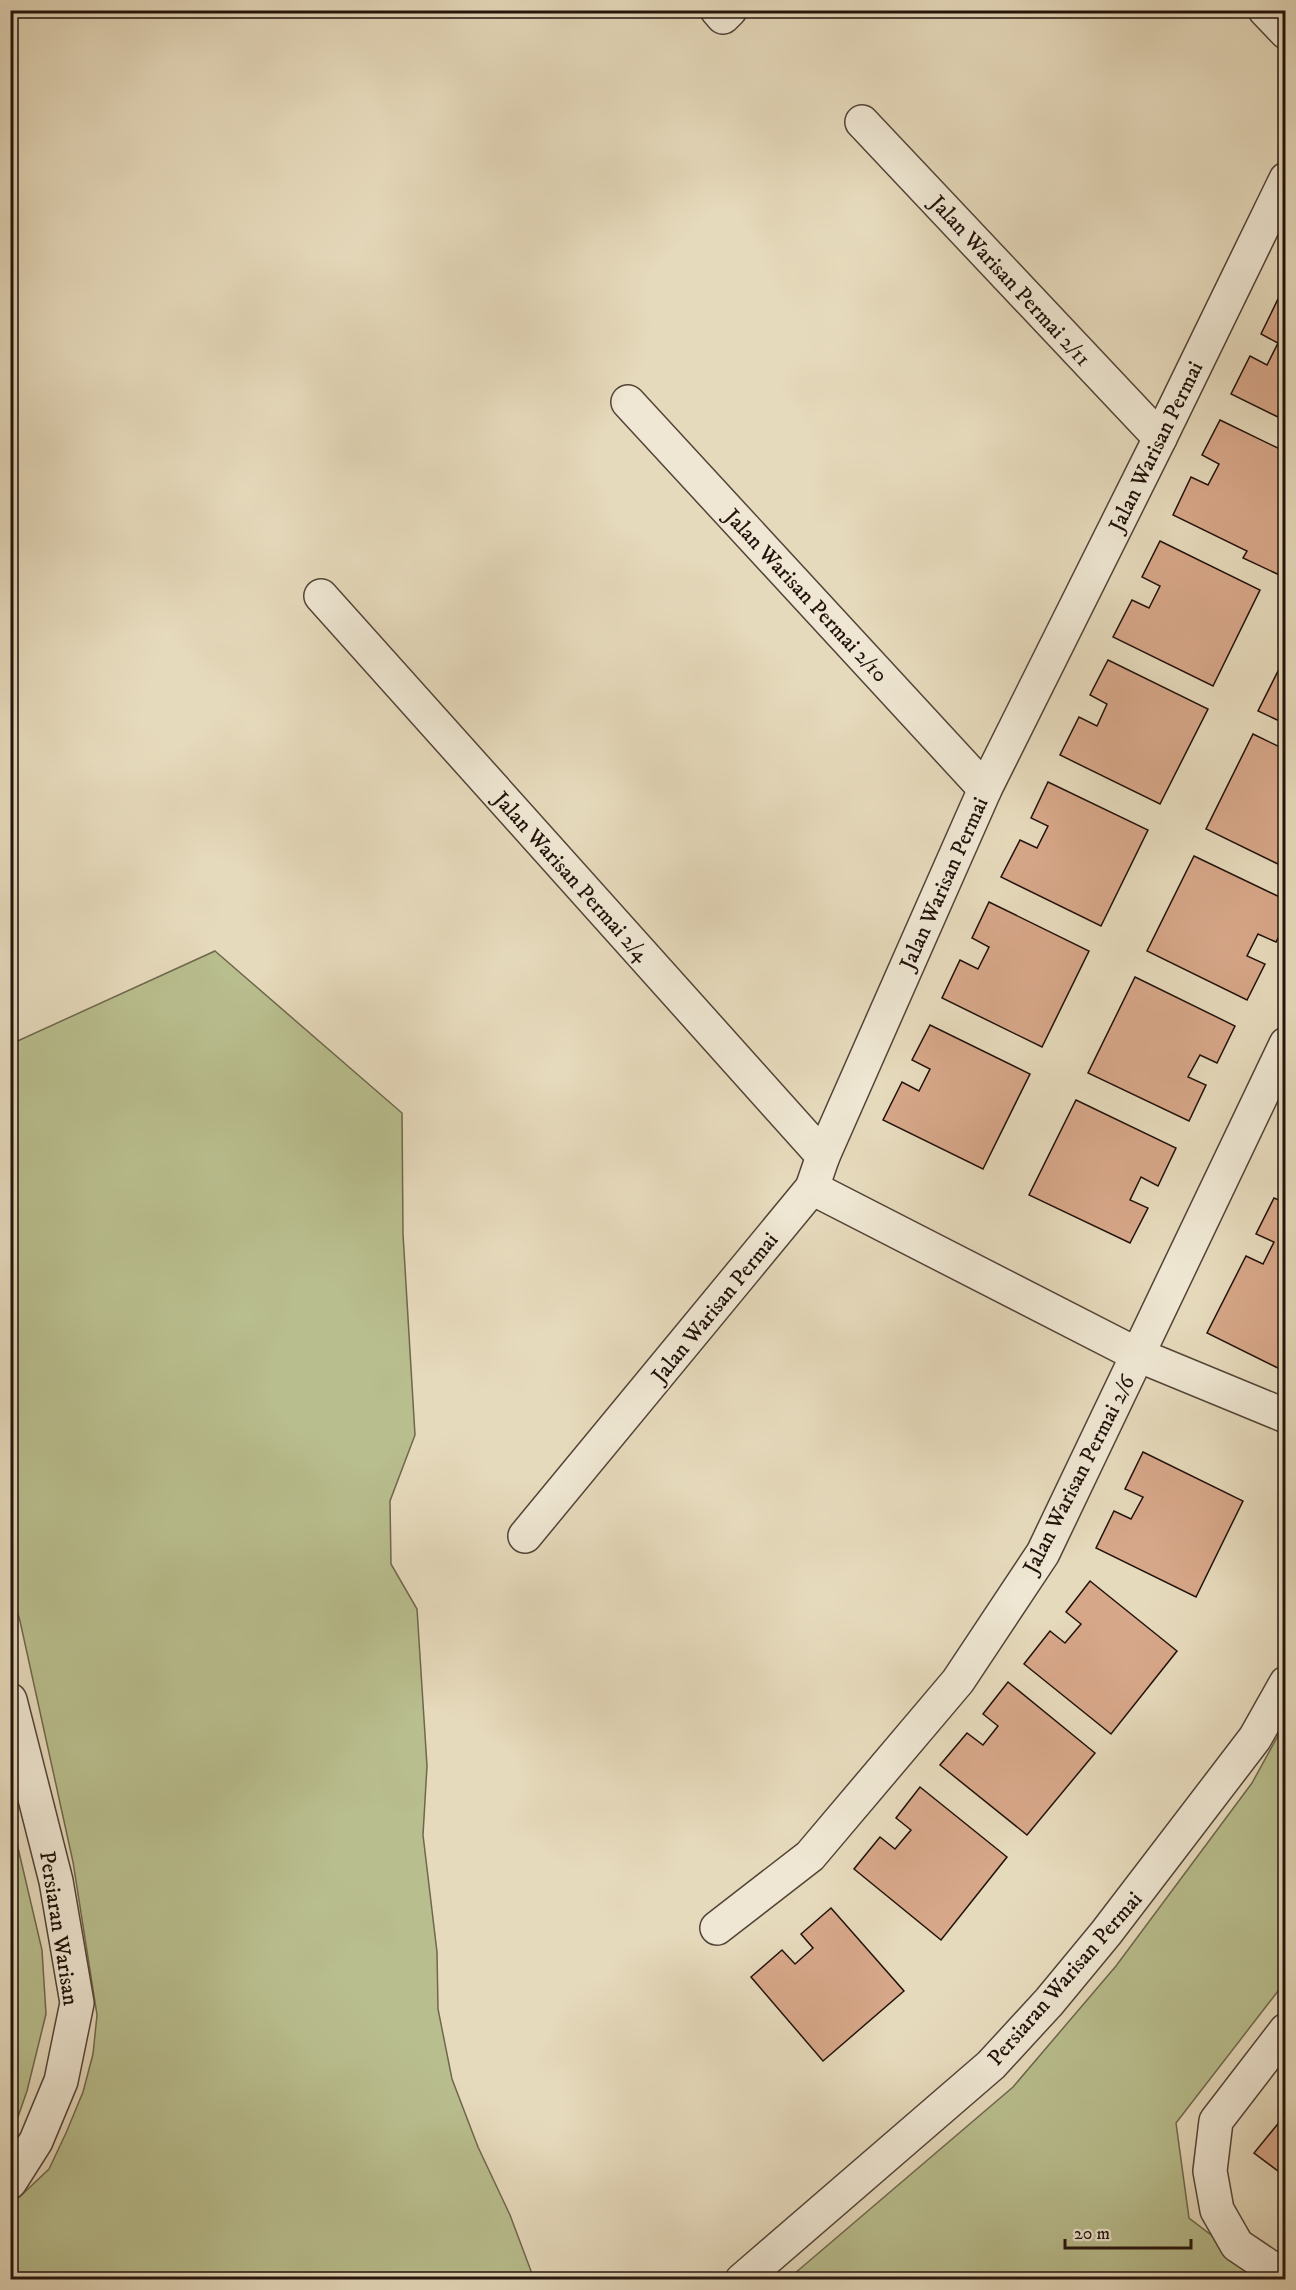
<svg xmlns="http://www.w3.org/2000/svg" width="1296" height="2290" font-family="'IM FELL DW Pica',serif">
  <style>
    .green { fill: #b9be8e; stroke: #6e684c; stroke-width: 1.5 }
    .building { fill: #d7a789; stroke: #22120b; stroke-width: 1.5 }
    .lines { fill: none; stroke-linecap: round; stroke-linejoin: round }
    .minor-casing { stroke: #534437; stroke-width: 36 }
    .minor { stroke: #efe7d3; stroke-width: 33 }
    .labels { text-anchor: middle; stroke-width: 4.5; stroke-linejoin: round; paint-order: stroke }
    .street-label { font-size: 22px; fill: #22120b; stroke: #efe7d3 }
  </style>
  <rect width="100%" height="100%" fill="#e6dabc"/>
  <filter id="stains"><feTurbulence type="fractalNoise" baseFrequency=".00333" numOctaves="4"/><feColorMatrix values="0 0 0 0 .2 0 0 0 0 .09 0 0 0 0 .02 0 0 0 .5 -.17"/></filter>
  <radialGradient id="worn" r=".72"><stop offset=".6" stop-color="#630" stop-opacity="0"/><stop offset="1" stop-color="#630" stop-opacity=".3"/></radialGradient>
  <g class="green">
    <path d="M215 951 402 1113 403 1234 415 1435 390 1501 391 1564 417 1609 427 1766 423 1835 437 1952 438 2009 452 2079 478 2147 510 2215 534 2279H11V2205L49 2169 66 2133 83 2092 93 2054 97 2015 73 1862 20 1621 11 1591V1044Z"/>
    <path d="M1285 1723V1982L1176 2123 1189 2218 1269 2279 787 2280 1013 2087 1116 1966 1252 1783Z"/>
    <path d="M11 1818 42 1950 46 2014 27 2091 11 2137Z"/>
  </g>
  <g class="building">
    <path d="M1278 299 1286 302V421L1231 394 1250 356 1267 365 1278 343 1261 334Z"/>
    <path d="M1220 420 1286 452V578L1243 558 1247 551 1173 515 1191 477 1208 485 1219 464 1202 455Z"/>
    <path d="M1160 541 1260 590 1213 686 1113 637 1132 600 1149 608 1160 586 1142 577Z"/>
    <path d="M1286 655V724L1258 711Z"/>
    <path d="M1108 660 1208 709 1160 804 1060 755 1079 717 1097 726 1107 704 1090 695Z"/>
    <path d="M1253 734 1286 750V868L1206 829Z"/>
    <path d="M1048 782 1148 830 1101 926 1001 877 1020 840 1037 848 1048 826 1031 818Z"/>
    <path d="M1194 856 1286 900V922L1276 942 1258 934 1247 956 1265 964 1247 1000 1147 951Z"/>
    <path d="M989 902 1089 951 1042 1047 942 998 960 960 978 969 989 947 972 938Z"/>
    <path d="M1135 977 1235 1026 1217 1063 1200 1055 1188 1077 1206 1085 1189 1121 1088 1073Z"/>
    <path d="M930 1025 1030 1074 983 1169 883 1120 902 1082 919 1091 930 1069 912 1060Z"/>
    <path d="M1076 1100 1176 1148 1158 1186 1141 1177 1130 1200 1148 1208 1130 1243 1029 1195Z"/>
    <path d="M1274 1198 1286 1203V1372L1207 1333 1246 1256 1263 1264 1274 1242 1256 1234Z"/>
    <path d="M1143 1452 1243 1501 1196 1597 1096 1548 1114 1511 1131 1519 1143 1497 1125 1489Z"/>
    <path d="M1090 1581 1177 1651 1111 1734 1024 1664 1050 1631 1065 1643 1081 1624 1066 1612Z"/>
    <path d="M1008 1682 1095 1753 1027 1835 940 1765 967 1733 983 1745 998 1726 983 1714Z"/>
    <path d="M920 1787 1007 1857 941 1940 854 1869 880 1837 895 1849 911 1830 896 1818Z"/>
    <path d="M831 1908 904 1991 823 2061 751 1977 782 1950 795 1964 813 1948 801 1934Z"/>
    <path d="M1281 2120 1286 2124V2177L1254 2153Z"/>
  </g>
  <g class="lines">
    <defs>
      <g id="minor">
        <path d="M717 10 723 17 730 10"/>
        <path d="M1265 10 1286 32"/>
        <path d="M862 122 1160 438"/>
        <path d="M628 402 985 789"/>
        <path d="M321 596 823 1156"/>
        <path d="M812 1188 1138 1355 1286 1416"/>
        <path d="M525 1536 812 1188 823 1156 985 789 1160 438 1286 179"/>
        <path d="M10 1700 56 1881 77 2003 61 2081 36 2141 10 2182"/>
        <path d="M717 1928 810 1856 958 1681 1043 1553 1286 1044"/>
        <path d="M1286 2030 1216 2121 1210 2171 1217 2210 1237 2245 1286 2278"/>
        <path d="M742 2280 991 2065 1049 2002 1106 1933 1255 1738 1286 1683"/>
      </g>
    </defs>
    <use href="#minor" class="minor-casing"/>
    <use href="#minor" class="minor"/>
  </g>
  <g class="labels">
    <g class="street-label">
      <text transform="translate(1011 280) rotate(47)" y="8">Jalan Warisan Permai 2/11</text>
      <text transform="translate(1155 446) rotate(-64)" y="8">Jalan Warisan Permai</text>
      <text transform="translate(807 595) rotate(47)" y="8">Jalan Warisan Permai 2/10</text>
      <text transform="translate(572 876) rotate(48)" y="8">Jalan Warisan Permai 2/4</text>
      <text transform="translate(943 883) rotate(-66)" y="8">Jalan Warisan Permai</text>
      <text transform="translate(714 1307) rotate(-51)" y="8">Jalan Warisan Permai</text>
      <text transform="translate(1078 1474) rotate(-63)" y="8">Jalan Warisan Permai 2/6</text>
      <text transform="translate(60 1928) rotate(81)" y="8">Persiaran Warisan</text>
      <text transform="translate(1064 1978) rotate(-49)" y="8">Persiaran Warisan Permai</text>
    </g>
  </g>
  <rect width="1296" height="2290" fill="none" stroke="#e6dabc" stroke-width="36"/>
  <rect x="12" y="12" width="1272" height="2266" fill="none" stroke="#22120b" stroke-width="3"/>
  <rect x="18" y="18" width="1260" height="2254" fill="none" stroke="#22120b" stroke-width="1.5"/>
  <path d="M1065 2239v9h126v-9" fill="none" stroke="#22120b" stroke-width="3"/>
  <text x="1074" y="2239" font-size="18" fill="#22120b" stroke="#efe7d3" stroke-width="4.5" paint-order="stroke">20 m</text>
  <rect width="100%" height="100%" filter="url(#stains)"/>
  <rect width="100%" height="100%" fill="url(#worn)"/>
</svg>
